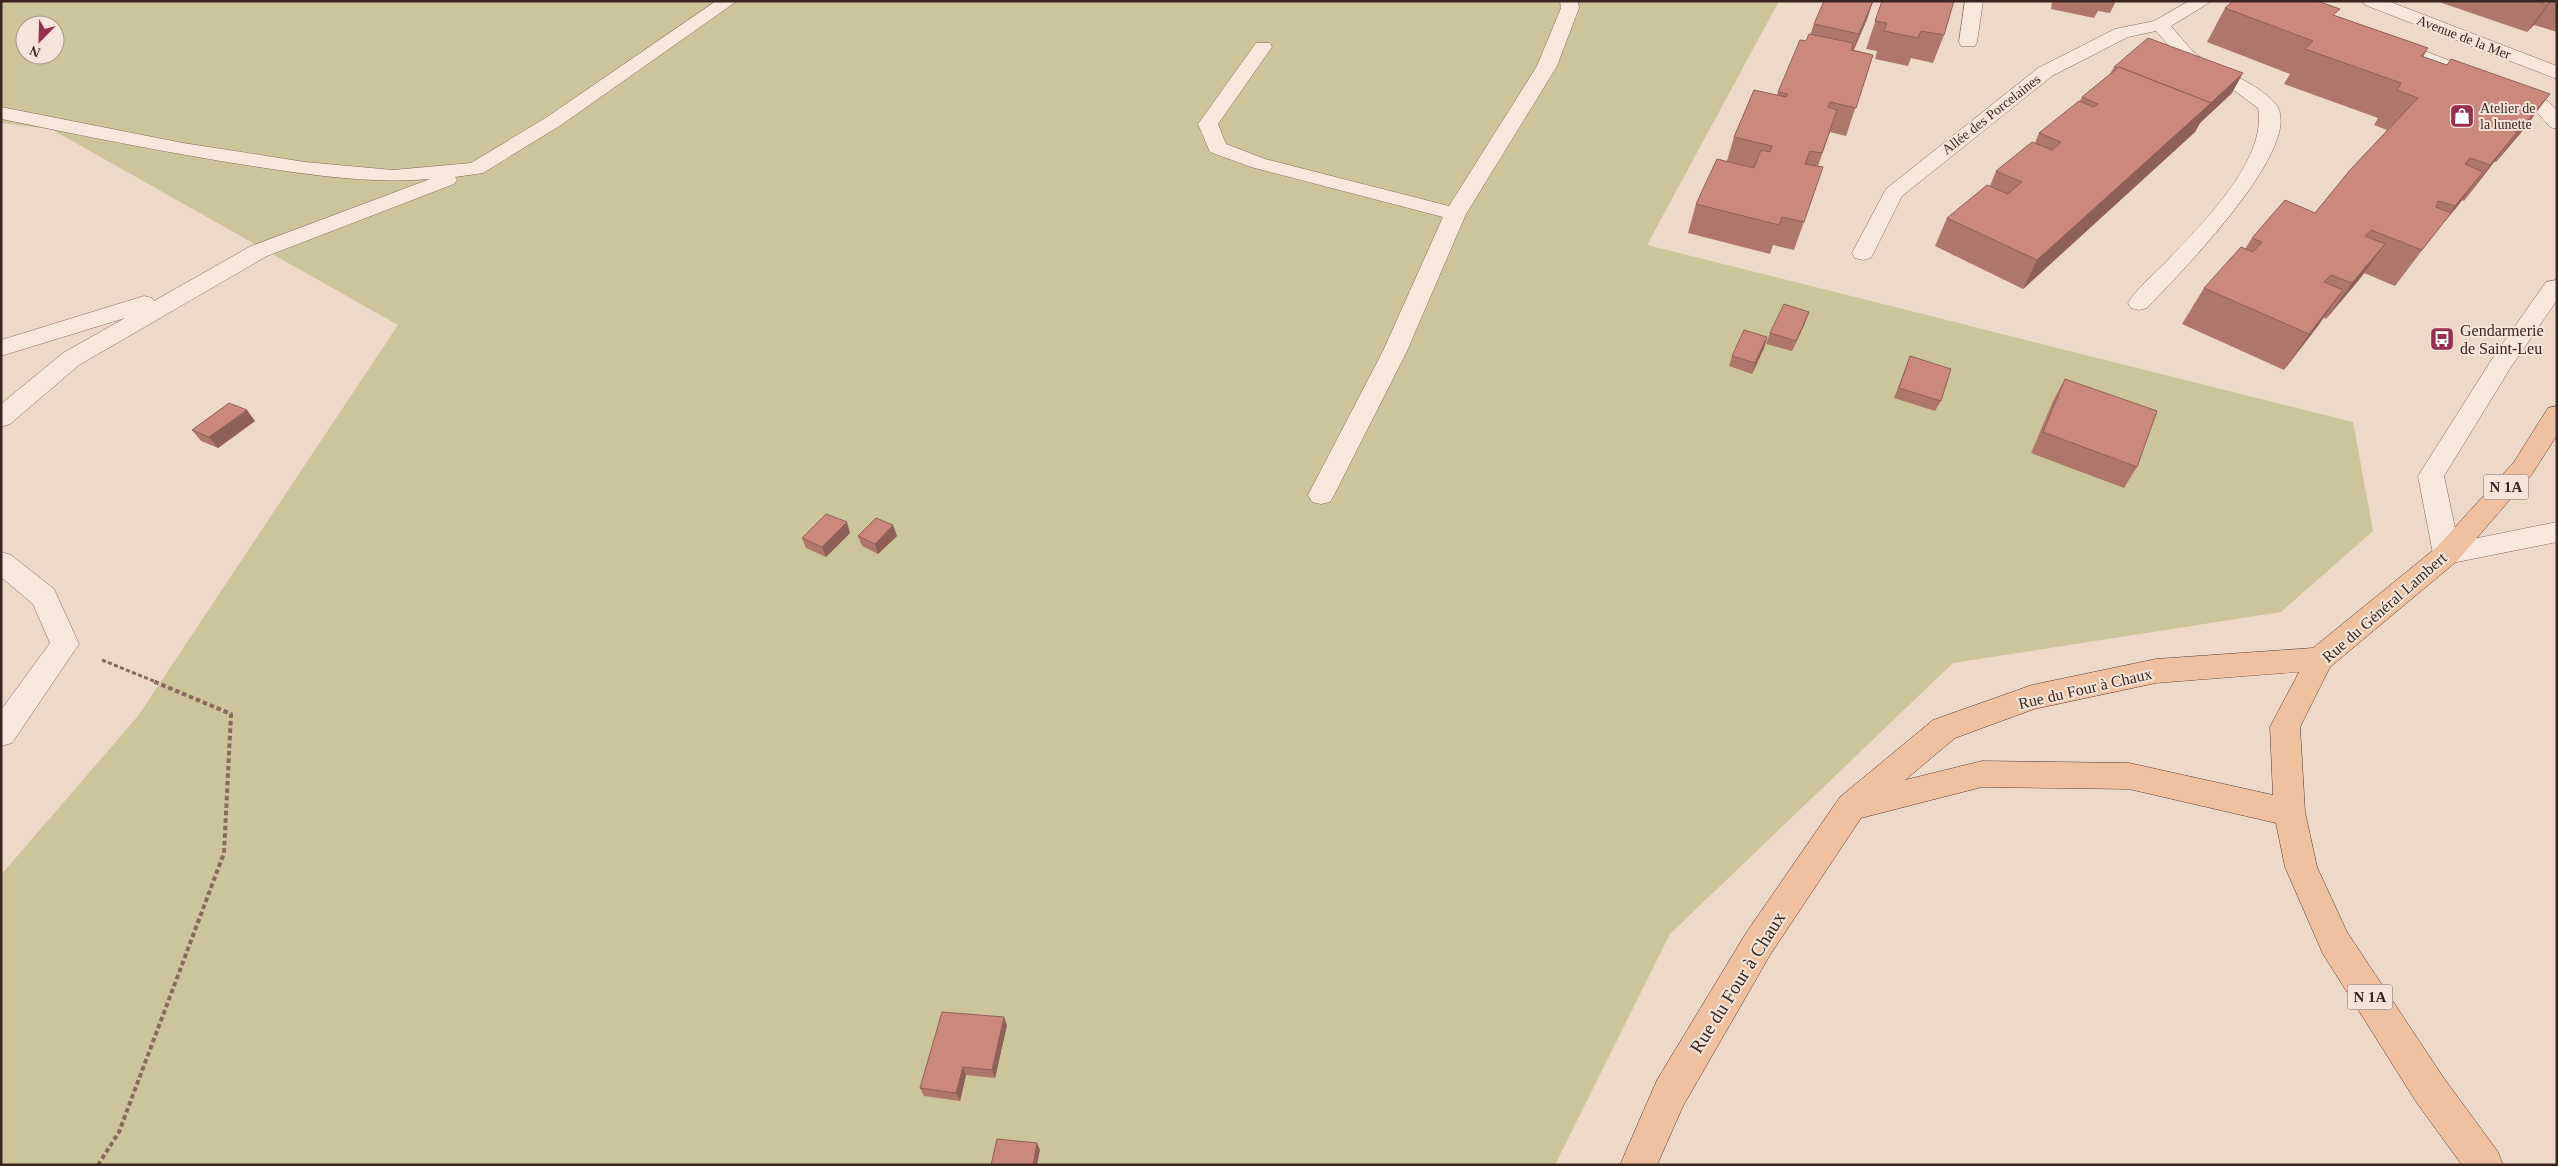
<svg xmlns="http://www.w3.org/2000/svg" width="2558" height="1166" font-family="'Times New Roman',serif">
  <style>
    .green { fill: #ccc49b; fill-rule: evenodd }
    .lines { fill: none; stroke-linecap: round; stroke-linejoin: round }
    .minor-casing { stroke: #89685d; stroke-width: 1 }
    .major-casing { stroke: #573831; stroke-width: 1 }
    .path-far1 { stroke: #89685d; stroke-width: 3; stroke-dasharray: 4 2.5; stroke-linecap: butt }
    .path { stroke: #89685d; stroke-width: 4; stroke-dasharray: 4.5 3; stroke-linecap: butt }
    .minor { fill: #f8e7db; fill-rule: evenodd }
    .major { fill: #efc1a1; fill-rule: evenodd }
    .wall { fill: #af766c }
    .shaded-wall { fill: #8e6058 }
    .building { fill: #cb897e; stroke: #8e6058 }
    .labels { text-anchor: middle; stroke-width: 4; stroke-linejoin: round; paint-order: stroke }
    .far-street-label { font-size: 14px; fill: #3a2520; stroke: #f5e4d7 }
    .far-poi-label { font-size: 14px; fill: #3a2520; stroke: #f5e4d7; text-anchor: start }
    .shield { fill: #f5e4d7; stroke: #725e57; stroke-width: 1 }
    .shield-label { font-size: 15px; font-weight: bold; fill: #3a2520 }
    .poi-label { font-size: 16px; fill: #3a2520; stroke: #f5e4d7; text-anchor: start }
    .street-label { font-size: 16px; fill: #3a2520; stroke: #f5e4d7 }
    .near-street-label { font-size: 19px; fill: #3a2520; stroke: #f5e4d7 }
  </style>
  <rect width="100%" height="100%" fill="#eed8c7"/>
  <path class="green" d="M1 1H1779L1647 245 2353 422 2373 531 2281 612 1953 663 1670 934 1555 1165H1V875L138 716 398 325 51 129 1 123ZM25 25H55V55H25Z"/>
  <g class="lines">
    <defs>
      <g id="minor">
        <path d="M716 1H737L561 125 483 173 455 177 457 180 454 184 267 256 79 365 10 424 1 427V404L63 353 125 318 1 356V340L144 296 152 298 154 301 251 246 430 179C370 184 311 175 252 166 168 153 85 136 1 119V107L183 143 305 162 393 170 471 163 547 117Z"/>
        <path d="M1560 1H1578L1579 8 1557 66 1466 214 1407 351 1334 495 1330 502 1321 504 1312 502 1308 495 1383 351 1443 217 1251 167 1210 152 1198 124 1256 43H1270L1272 47 1218 124 1226 144 1265 159 1449 206 1537 66 1561 8Z"/>
        <path d="M1965 1H1983L1977 42 1975 46H1961L1959 42Z"/>
        <path d="M2189 1H2212L2171 26C2180 36 2189 49 2200 57 2224 73 2255 81 2275 103 2310 144 2174 279 2147 308L2139 310 2131 308 2128 303C2137 288 2152 276 2164 264 2198 228 2268 161 2258 108L2235 91 2185 64 2156 31 2128 37 2052 76 1902 196 1871 258 1863 260 1855 258 1852 253 1886 189 2038 68 2115 29 2154 21Z"/>
        <path d="M2362 1H2388L2557 66V79L2365 5Z"/>
        <path d="M2388 37 2474 70 2477 74 2474 78H2460L2381 47 2379 43 2381 39Z"/>
        <path d="M2507 84 2548 101 2557 111V129L2550 127 2534 109 2500 94 2497 90 2500 86Z"/>
        <path d="M2557 280V300L2511 367 2444 476 2458 542 2557 522V542L2447 564 2437 561 2433 554 2418 476 2494 356 2546 282Z"/>
        <path d="M1 552 11 555 54 589 79 644 12 743 1 746V710L50 643 33 604 1 577Z"/>
      </g>
      <path id="major" d="M2557 406V435L2532 474 2457 561 2330 667 2300 727 2305 812 2317 867 2347 932 2443 1077 2498 1152 2503 1165H2462L2417 1103 2323 954 2285 867 2276 823 2129 789 1982 787 1861 818 1770 955 1683 1106 1657 1165H1620L1657 1080 1746 933 1840 797 1933 720 2032 685 2156 659 2313 648 2437 547 2514 462 2548 408ZM2299 672 2270 727 2273 795 2129 763 1982 761 1905 780 1955 738 2034 709 2156 683Z"/>
    </defs>
    <use href="#minor" class="minor-casing"/>
    <use href="#major" class="major-casing"/>
    <path class="path-far1" d="M102 660 156 682"/>
    <path class="path" d="M98 1165 119 1132 224 853 231 714 153 681"/>
    <use href="#minor" class="minor"/>
    <use href="#major" class="major"/>
  </g>
  <g class="wall">
    <path d="M1873 1 1867 19 1854 50 1873 55 1846 136 1830 132 1818 166 1823 167 1794 250 1773 245 1770 254 1688 233 1696 204 1727 161 1734 137 1777 95 1778 92 1810 35 1814 24Z"/>
    <path d="M1882 1 1944 35 1933 63 1911 58 1908 66 1875 59 1877 51 1866 49Z"/>
    <path d="M2052 1H2116L2110 13 2098 11 2094 18 2051 9Z"/>
    <path d="M2436 1H2557V32L2534 25 2527 32Z"/>
    <path d="M2225 8 2336 16 2428 48 2423 57 2524 129 2496 162H2494L2464 201 2462 200 2438 229 2395 286 2364 273 2326 319 2323 317 2284 370 2182 324 2204 288 2245 249 2252 238 2315 213 2387 130 2374 125 2378 118 2284 84 2290 74 2207 42Z"/>
    <path d="M2114 67 2232 93 2200 123 2195 132 2023 289 1935 246 1947 218 1990 186 1996 171 2035 143 2039 133 2080 101 2082 97 2110 74Z"/>
    <path d="M1805 323 1792 351 1766 344 1770 333Z"/>
    <path d="M1767 337 1764 348 1752 374 1729 366 1732 356Z"/>
    <path d="M1910 356 1941 401 1935 411 1894 398Z"/>
    <path d="M2065 379 2137 467 2124 488 2031 453 2054 399Z"/>
    <path d="M255 421 218 448 201 441 192 430Z"/>
    <path d="M850 533 826 557 806 548 802 538Z"/>
    <path d="M858 536H897L878 554 862 546Z"/>
    <path d="M1007 1025 995 1078 966 1075 960 1101 924 1096 920 1088Z"/>
  </g>
  <g class="shaded-wall">
    <path d="M1873 1 1867 19 1852 53 1859 34Z"/>
    <path d="M2550 1H2551L2534 25 2527 32Z"/>
    <path d="M2243 73 2232 93 2200 123 2195 132 2023 289 2037 260Z"/>
    <path d="M2550 94 2524 129 2496 162 2522 127Z"/>
    <path d="M2517 132 2491 166 2464 201 2490 165Z"/>
    <path d="M2483 172 2457 207 2438 229 2395 286 2455 206Z"/>
    <path d="M2385 244 2359 280 2326 319 2352 283Z"/>
    <path d="M2343 290 2318 326 2284 370 2309 334Z"/>
    <path d="M1809 312 1805 323 1792 351 1796 341Z"/>
    <path d="M1767 337 1764 348 1752 374 1755 363Z"/>
    <path d="M247 410 255 421 218 448 209 437Z"/>
    <path d="M847 522 850 533 826 557 822 547Z"/>
    <path d="M893 525 897 536 878 554 875 544Z"/>
    <path d="M1004 1017 1007 1025 995 1078 992 1070Z"/>
    <path d="M963 1067 966 1075 960 1101 956 1093Z"/>
    <path d="M1037 1143 1040 1150 1037 1165H1033Z"/>
  </g>
  <g class="building">
    <path d="M1824 1H1873L1859 34 1814 24Z"/>
    <path d="M1882 1H1954L1944 35 1921 31 1918 38 1884 31 1887 23 1875 21Z"/>
    <path d="M2233 1H2317L2340 9 2333 15 2428 48 2421 56 2447 65 2451 59 2550 94 2522 127 2500 120 2498 125 2517 132 2490 165 2470 158 2465 164 2483 172 2455 206 2438 201 2436 207 2451 213 2422 250 2371 230 2365 236 2385 244 2352 283 2331 275 2324 282 2343 290 2309 334 2204 288 2241 247 2253 252 2262 242 2252 238 2285 200 2315 213 2350 170 2418 98 2397 90 2401 83 2305 49 2313 41 2225 8Z"/>
    <path d="M2537 1H2550L2547 5Z"/>
    <path d="M1809 34 1853 43 1851 50 1873 55 1856 108 1830 102 1828 107 1837 110 1822 153 1810 151 1805 164 1823 167 1804 222 1782 217 1779 225 1696 204 1717 159 1754 168 1761 150 1770 152 1772 146 1734 137 1754 90 1786 97 1788 94 1778 92 1800 40 1806 41Z"/>
    <path d="M2148 38 2243 73 2211 103 2119 67 2118 68 2114 67Z"/>
    <path d="M2119 67 2211 103 2037 260 1947 218 1987 185 2008 194 2022 182 1996 171 2032 142 2052 150 2061 142 2039 133 2079 101 2094 107 2098 104 2082 97Z"/>
    <path d="M1784 304 1809 312 1796 341 1770 333Z"/>
    <path d="M1744 330 1767 337 1755 363 1732 356Z"/>
    <path d="M1910 356 1951 369 1941 401 1899 388Z"/>
    <path d="M2065 379 2157 411 2137 467 2043 432Z"/>
    <path d="M229 403 247 410 209 437 192 430Z"/>
    <path d="M826 514 847 522 822 547 802 538Z"/>
    <path d="M876 518 893 525 875 544 858 536Z"/>
    <path d="M942 1012 1004 1017 992 1070 963 1067 956 1093 920 1088Z"/>
    <path d="M997 1139 1037 1143 1033 1165H991Z"/>
  </g>
  <defs>
    <symbol id="shop-square" viewBox="-11 -11 22 22"><rect x="-9" y="-9" width="18" height="18" rx="4" fill="#972e4c" stroke="#f5e4d7"/><path d="M-5-2.5h2.3a2.7 3.5 0 0 1 5.4 0H5L5.5 6h-11ZM-1.5-2.5h3a1.5 2.3 0 0 0-3 0Z" fill="#fff"/></symbol>
    <symbol id="bus-square" viewBox="-11 -11 22 22"><rect x="-9" y="-9" width="18" height="18" rx="4" fill="#972e4c" stroke="#f5e4d7"/><path d="M-5-6H5V4H4V6H2V4H-2V6H-4V4H-5ZM-3.5-4V0h7V-4ZM-3.5 1.2v1.5H-2V1.2ZM2 1.2v1.5H3.5V1.2Z" fill="#fff"/></symbol>
  </defs>
  <g fill-rule="evenodd">
    <use href="#shop-square" x="2448" y="102" width="28" height="28"/>
    <use href="#bus-square" x="2428" y="325" width="28" height="28"/>
  </g>
  <g class="labels">
    <g class="far-street-label">
      <text transform="translate(2464 37) rotate(21)" y="5">Avenue de la Mer</text>
      <text transform="translate(1991 114) rotate(-38)" y="5">Allée des Porcelaines</text>
    </g>
    <g class="far-poi-label">
      <text x="2480" y="113">Atelier de<tspan x="2480" dy="16">la lunette</tspan></text>
    </g>
    <g class="shield">
      <rect x="2483.5" y="474.5" width="45" height="25" rx="4"/>
      <rect x="2347.5" y="984.5" width="45" height="25" rx="4"/>
    </g>
    <g class="shield-label">
      <text x="2506" y="492">N 1A</text>
      <text x="2370" y="1002">N 1A</text>
    </g>
    <g class="poi-label">
      <text x="2460" y="336">Gendarmerie<tspan x="2460" dy="18">de Saint-Leu</tspan></text>
    </g>
    <g class="street-label">
      <text transform="translate(2384 607) rotate(-41)" y="6">Rue du Général Lambert</text>
      <text transform="translate(2085 688) rotate(-13)" y="6">Rue du Four à Chaux</text>
    </g>
    <g class="near-street-label">
      <text transform="translate(1737 982) rotate(-58)" y="7">Rue du Four à Chaux</text>
    </g>
  </g>
  <rect width="2558" height="1166" fill="none" stroke="#3a2520" stroke-width="5"/>
  <g transform="translate(40 40) rotate(203)"><circle r="24" fill="#f5e4d7" stroke="#aa988e"/>
  <path d="M0-4L9 19L0 12L-9 19Z" fill="#972e4c"/>
  <text y="-8" font-size="14" font-weight="bold" text-anchor="middle" fill="#3a2520">N</text>
  </g>
</svg>
